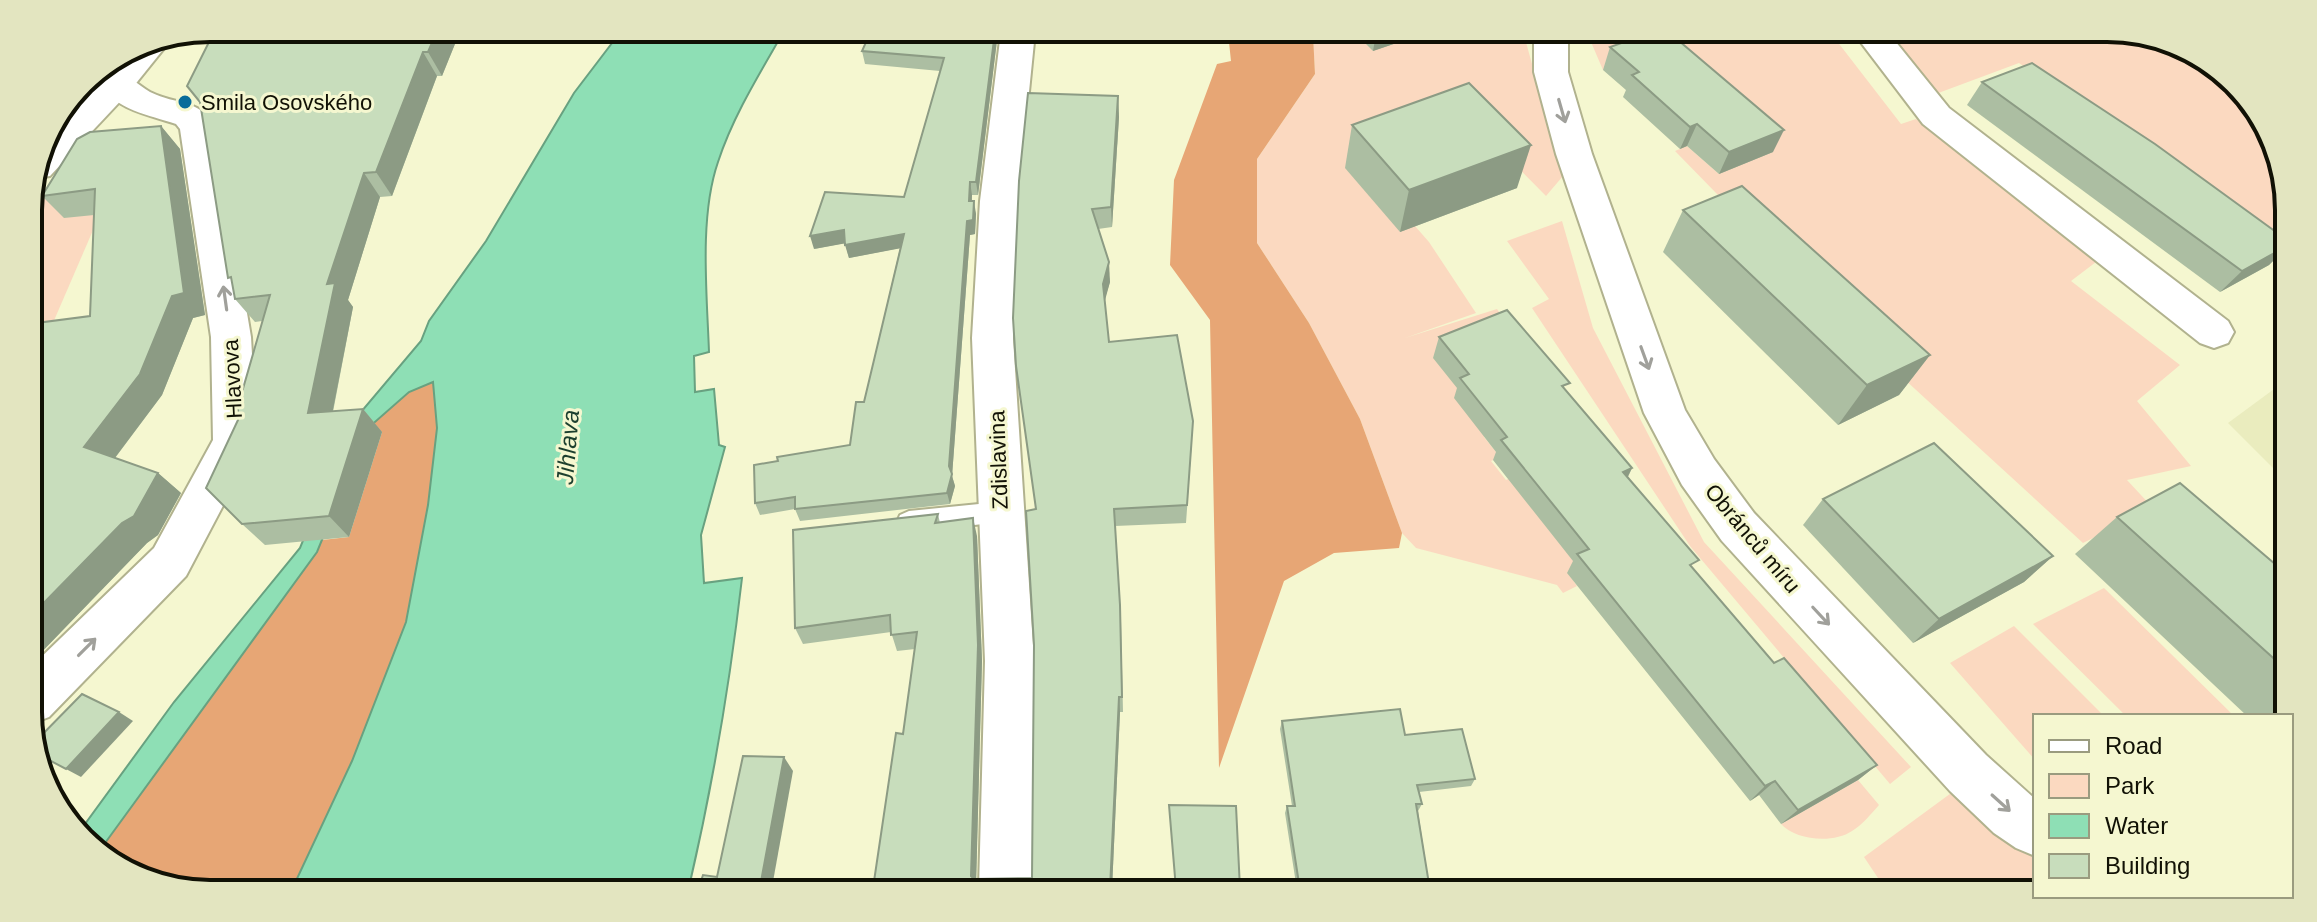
<svg xmlns="http://www.w3.org/2000/svg" width="2317" height="922" font-family="Helvetica,sans-serif">
  <style>
    .built { fill: #eaecbe }
    .green { fill: #fbd9c0 }
    .forest { fill: #e7a675 }
    .water { fill: #8edfb5; stroke: #68a180; stroke-width: 2 }
    .lines { fill: none; stroke-linecap: round; stroke-linejoin: round }
    .service-casing { stroke: #b1b28e; stroke-width: 4 }
    .minor-casing { stroke: #b1b28e; stroke-width: 4 }
    .tertiary-casing { stroke: #b1b28e; stroke-width: 4 }
    .service { fill: #fff; fill-rule: evenodd }
    .minor { fill: #fff; fill-rule: evenodd }
    .tertiary { fill: #fff; fill-rule: evenodd }
    .wall { fill: #acbea2 }
    .shaded-wall { fill: #8c9b84 }
    .building { fill: #c8ddbc; stroke: #8c9b84; stroke-width: 2 }
    .oneway { stroke: #a0a09b }
    .poi-dot { fill: #096c9a; stroke: #f5f7d0; stroke-width: 3 }
    .labels { text-anchor: middle; stroke-width: 6; stroke-linejoin: round; paint-order: stroke }
    .poi-label { font-size: 22px; fill: #111105; stroke: #f5f7d0; text-anchor: start }
    .street-label { font-size: 22px; fill: #111105; stroke: #f5f7d0 }
    .water-label { font-size: 24px; font-style: italic; fill: #1c3f2e; stroke: #f5f7d0 }
    .rim { fill: none; stroke: #111105; stroke-width: 4 }
  </style>
  <rect width="100%" height="100%" fill="#f5f7d0"/>
  <path class="built" d="M2285 381 2283 478 2228 423Z"/>
  <g class="green">
    <path d="M1313 34 1524 35 1563 176 1546 196 1486 135 1372 177 1429 242 1476 313 1405 338 1497 309 1509 326 1493 433 1484 437 1500 457 1491 461 1506 480 1515 476 1544 524 1579 567 1568 573 1577 586 1563 593 1557 585 1416 548 1402 533 1360 419 1309 323 1257 243V159L1315 74Z"/>
    <path d="M1588 35 1833 36 1901 124 1916 119 2096 262 2071 281 2180 365 2137 401 2191 466 2127 480 2153 508 2083 543 1844 324 1675 151 1687 146 1719 174 1655 51 1603 70Z"/>
    <path d="M1882 36 2048 37 2058 44 2073 37 2166 38 2251 99 2287 185 2286 252 2019 63 1933 95Z"/>
    <path d="M77 165 100 214 43 346 29 348 28 211Z"/>
    <path d="M1562 221 1593 328 1704 542 1911 767 1890 784 1690 546 1532 308 1549 299 1507 241Z"/>
    <path d="M2104 588 2234 716H2126L2033 624Z"/>
    <path d="M2014 626 2104 716H2035V760L1950 663Z"/>
    <path d="M1988 766 2035 806V885L2010 893H1888L1864 857Z"/>
    <path d="M1858 780 1879 805C1871 814 1862 825 1852 831 1833 844 1795 840 1781 824Z"/>
  </g>
  <g class="forest">
    <path d="M1228 33 1313 34 1315 74 1257 159V243L1309 323 1360 419 1402 533 1399 548 1334 553 1284 581 1219 768 1210 320 1170 265 1174 180 1217 64 1231 61Z"/>
    <path d="M433 382 437 428 428 505 406 622 352 761 294 885 151 884 100 850 317 552 322 540 349 537 382 432 368 428 409 392Z"/>
  </g>
  <path class="water" d="M622 30 784 31C760 73 733 116 718 162 699 217 707 294 709 352L694 356 695 392 714 389 719 445 725 447 701 535 704 583 742 578C730 683 713 784 689 887L294 885 352 761 406 622 428 505 437 428 433 382 409 392 368 428 317 552 100 850 77 835 174 702 300 548 350 425 421 341 429 321 486 241 574 93Z"/>
  <g class="lines">
    <defs>
      <path id="service" d="M999 502 1008 505 1011 512 1008 519 999 522 909 533 900 529 897 522 900 515 909 511Z"/>
      <g id="minor">
        <path d="M1001 32H1035L1018 201 1013 338 1034 661 1033 888H979L985 661 972 338 980 201Z"/>
        <path d="M1534 35H1568V72L1592 154 1685 410 1714 459 1754 513 1986 755 2035 799V856L2016 848 1994 833 1950 791 1722 541 1682 485 1644 413 1556 154 1534 72Z"/>
        <path d="M1856 36H1891L1949 108 2228 321 2234 332 2228 343 2214 348 2200 343 1923 124Z"/>
        <path d="M117 73C131 76 138 85 150 92 178 106 197 97 216 127L251 337 257 441 186 576 49 717 31 724V667L154 548 213 440 211 337 180 129 176 124C149 115 116 110 100 84L105 76Z"/>
      </g>
      <path id="tertiary" d="M169 36 171 39 166 46 129 92 50 176 33 179 45 137 126 51 141 42Z"/>
    </defs>
    <use href="#service" class="service-casing"/>
    <use href="#minor" class="minor-casing"/>
    <use href="#tertiary" class="tertiary-casing"/>
    <use href="#service" class="service"/>
    <use href="#minor" class="minor"/>
    <use href="#tertiary" class="tertiary"/>
  </g>
  <g class="wall">
    <path d="M216 28 461 29 442 76H437L392 196 380 197 348 300 353 307 333 412 363 409 382 432 349 537 265 545 242 524 238 420 262 321 255 322 235 299 201 104 187 86Z"/>
    <path d="M849 31 998 32 978 195H972V201L976 214 975 234 970 235 952 476 955 486 950 504 800 521 795 509 760 515 755 503 778 461 850 445 864 402 900 248 849 258 845 243 814 249 904 197 940 71 865 64 862 51 867 40 851 39Z"/>
    <path d="M1356 34H1423L1373 51Z"/>
    <path d="M2048 37H2073L2058 44Z"/>
    <path d="M1610 47 1773 152 1719 174 1687 146 1680 149 1623 97 1626 90 1603 70Z"/>
    <path d="M1982 82 2287 240 2286 248 2269 265 2220 292 1967 105Z"/>
    <path d="M1118 96 1119 117 1112 227 1098 229 1110 282 1104 301 1109 342 1192 440 1186 523 1115 526 1121 621 1123 712H1120L1112 889 873 888 903 734 915 649 897 651 891 632 803 644 795 628 938 514 940 523 977 536 982 661 976 879 1032 878 1036 509 1016 366Z"/>
    <path d="M1352 125 1517 188 1400 232 1345 168Z"/>
    <path d="M161 126 180 149 205 315 193 318 162 395 115 458 158 473 181 493 158 535 147 543 31 663 90 316 94 215 64 218 42 196Z"/>
    <path d="M1683 210 1930 355 1899 395 1838 425 1663 252Z"/>
    <path d="M1439 337 1566 391 1632 468 1628 477 1693 569 1774 663 1877 765 1858 780 1781 824 1759 795 1750 801 1567 573 1573 561 1493 460 1496 452 1454 398 1457 388 1433 358Z"/>
    <path d="M1823 499 2053 556 2024 582 1913 643 1803 525Z"/>
    <path d="M2117 517 2282 570 2280 716H2247L2075 554Z"/>
    <path d="M1282 721 1405 735 1475 779 1471 786 1419 792 1422 804 1418 811 1430 890H1297L1285 813 1287 806H1292L1280 729Z"/>
  </g>
  <g class="shaded-wall">
    <path d="M438 29H461L442 76 428 52Z"/>
    <path d="M995 32H998L978 195 976 182Z"/>
    <path d="M1376 34H1423L1373 51Z"/>
    <path d="M2063 37H2073L2058 44Z"/>
    <path d="M423 52 437 76 392 196 376 172Z"/>
    <path d="M1118 96 1119 117 1112 227 1111 207Z"/>
    <path d="M1697 124 1687 146 1680 149 1690 127Z"/>
    <path d="M161 126 180 149 205 315 193 318 162 395 108 467 84 447Z"/>
    <path d="M1784 130 1773 152 1719 174 1729 152Z"/>
    <path d="M1531 145 1517 188 1400 232 1409 190Z"/>
    <path d="M364 173 380 197 348 300 353 307 328 435 308 413 327 284Z"/>
    <path d="M970 182 972 195 971 214 969 201Z"/>
    <path d="M974 201 976 214 975 234 970 235 952 476 955 486 950 504 947 493 967 221Z"/>
    <path d="M844 230 847 243 814 249 810 236Z"/>
    <path d="M904 234 907 247 849 258 845 245Z"/>
    <path d="M2287 246 2286 248 2269 265 2220 292 2242 271Z"/>
    <path d="M1109 262 1110 282 1104 304 1103 284Z"/>
    <path d="M1930 355 1899 395 1838 425 1867 385Z"/>
    <path d="M363 409 382 432 349 537 329 516Z"/>
    <path d="M1632 468 1622 488 1623 472Z"/>
    <path d="M158 473 181 493 158 535 147 543 31 663V616Z"/>
    <path d="M973 518 977 536 982 661 976 888 971 876Z"/>
    <path d="M2053 556 2024 582 1913 643 1939 619Z"/>
    <path d="M1119 697 1120 712 1112 889H1110Z"/>
    <path d="M119 712 133 721 81 777 66 769Z"/>
    <path d="M784 757 793 771 772 887H760Z"/>
    <path d="M1877 765 1858 780 1781 824 1798 810Z"/>
    <path d="M1775 781 1759 795 1750 801 1765 786Z"/>
  </g>
  <g class="building">
    <path d="M216 28 438 29 428 52H423L376 172 364 173 327 284 335 283 308 413 363 409 329 516 242 524 206 488 238 420V406L270 295 235 299 231 277 228 278 200 102 187 86Z"/>
    <path d="M871 31 995 32 976 182H970L969 201H974L973 220 967 221 949 466 952 474 947 493 795 509V497L755 503 754 465 778 461 777 457 850 445 856 402H864L904 234 845 245 844 230 810 236 825 192 904 197 944 58 862 51Z"/>
    <path d="M1644 35H1672L1784 130 1729 152 1697 124 1690 127 1632 75 1639 72 1610 47Z"/>
    <path d="M2032 63 2155 144 2287 240V246L2242 271 1982 82Z"/>
    <path d="M1469 83 1531 145 1409 190 1352 125Z"/>
    <path d="M1028 93 1118 96 1111 207 1092 209 1109 262 1103 284 1109 342 1177 335 1193 421 1187 505 1114 509 1120 605 1122 697H1119L1110 889 873 888 896 733 903 734 917 632 891 635 890 615 795 628 793 530 938 514 935 523 973 518 978 645 971 876 974 879 1032 878 1034 645 1026 511 1036 509 1016 366 1013 318 1019 181Z"/>
    <path d="M161 126 184 293 172 296 140 374 84 447 158 473 134 516 122 523 31 616 29 324 90 316 95 189 42 196 77 139 90 132Z"/>
    <path d="M1742 186 1930 355 1867 385 1683 210Z"/>
    <path d="M1507 310 1570 383 1562 386 1632 468 1623 472 1699 560 1690 565 1774 663 1784 658 1877 765 1798 810 1775 781 1765 786 1577 554 1589 549 1501 440 1507 437 1460 378 1469 374 1439 337Z"/>
    <path d="M1934 443 2053 556 1939 619 1823 499Z"/>
    <path d="M2180 483 2282 570 2281 665 2117 517Z"/>
    <path d="M82 694 119 712 66 769 34 752 31 746Z"/>
    <path d="M1400 709 1405 735 1462 729 1475 779 1417 785 1422 804H1416L1430 890H1300L1287 806H1295L1282 721Z"/>
    <path d="M743 756 784 757 760 887H699L703 875 717 877Z"/>
    <path d="M1169 805 1236 806 1240 889H1176Z"/>
  </g>
  <defs><path id="oneway-shaft" d="M-6 0H5M1.5-3L5.5 0L1.5 3" fill="none" stroke-width="1.6" stroke-linecap="round" stroke-linejoin="round" transform="scale(2)"/></defs>
  <g class="oneway">
    <use href="#oneway-shaft" transform="translate(1562 111) rotate(74)"/>
    <use href="#oneway-shaft" transform="translate(225 298) rotate(-98)"/>
    <use href="#oneway-shaft" transform="translate(1645 358) rotate(70)"/>
    <use href="#oneway-shaft" transform="translate(1821 616) rotate(47)"/>
    <use href="#oneway-shaft" transform="translate(87 647) rotate(-45)"/>
    <use href="#oneway-shaft" transform="translate(2001 803) rotate(42)"/>
  </g>
  <circle class="poi-dot" cx="185" cy="102" r="8"/>
  <g class="labels">
    <g class="poi-label">
      <text x="201" y="110">Smila Osovského</text>
    </g>
    <g class="street-label">
      <text transform="translate(232 379) rotate(-93)" y="8">Hlavova</text>
      <text transform="translate(998 460) rotate(-92)" y="8">Zdislavina</text>
      <text transform="translate(1753 538) rotate(50)" y="8">Obránců míru</text>
    </g>
    <g class="water-label">
      <text transform="translate(568 447) rotate(-85)" y="8">Jihlava</text>
    </g>
  </g>
  <path d="M0 0H2317V922H0ZM210 42H2107A168 168 0 0 1 2275 210V712A168 168 0 0 1 2107 880H210A168 168 0 0 1 42 712V210A168 168 0 0 1 210 42Z" fill="#e3e5c0" fill-rule="evenodd"/>
  <path class="rim" d="M210 42H2107A168 168 0 0 1 2275 210V712A168 168 0 0 1 2107 880H210A168 168 0 0 1 42 712V210A168 168 0 0 1 210 42Z"/>
  <rect x="2033" y="714" width="260" height="184" fill="#f5f7d0" stroke="#9a9b7f" stroke-width="2"/>
  <rect x="2049" y="740" width="40" height="12" fill="#ffffff" stroke="#9a9b7f" stroke-width="2"/>
  <text x="2105" y="754" font-size="24" fill="#111105">Road</text>
  <rect x="2049" y="774" width="40" height="24" fill="#fbd9c0" stroke="#9a9b7f" stroke-width="2"/>
  <text x="2105" y="794" font-size="24" fill="#111105">Park</text>
  <rect x="2049" y="814" width="40" height="24" fill="#8edfb5" stroke="#9a9b7f" stroke-width="2"/>
  <text x="2105" y="834" font-size="24" fill="#111105">Water</text>
  <rect x="2049" y="854" width="40" height="24" fill="#c8ddbc" stroke="#9a9b7f" stroke-width="2"/>
  <text x="2105" y="874" font-size="24" fill="#111105">Building</text>
</svg>
